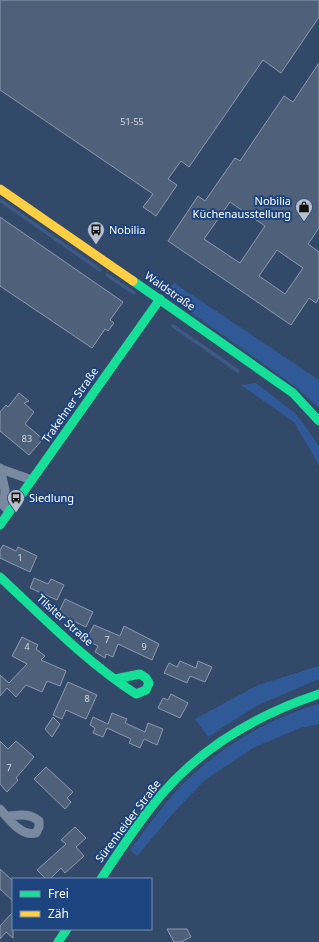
<svg xmlns="http://www.w3.org/2000/svg" width="319" height="942" font-family="'Noto Sans',sans-serif">
  <style>
    .green { fill: #305a97 }
    .lines { fill: none; stroke-linecap: round; stroke-linejoin: round }
    .stream { stroke: #3d5984; stroke-width: 3.5 }
    .building { fill: #4f617a; stroke: #8c9aae; fill-rule: evenodd }
    .street { stroke: #79899f; stroke-width: 9 }
    .fast { stroke: #16e098; stroke-width: 9 }
    .slow { stroke: #ffcf43; stroke-width: 9 }
    .labels { text-anchor: middle; stroke-width: 4; stroke-linejoin: round; paint-order: stroke }
    .number-label { font-size: 9px; fill: #d3d8de }
    .poi-label { font-size: 11px; fill: #fff; stroke: #1d447f; text-anchor: start }
    .street-label { font-size: 11px; fill: #fff; stroke: #1d447f }
  </style>
  <rect width="100%" height="100%" fill="#334969"/>
  <g class="green">
    <path d="M174 283 319 380V408L296 387 165 294Z"/>
    <path d="M256 383 296 414 319 446V465L294 422 241 385Z"/>
    <path d="M319 666V679L256 706 208 737 195 719 258 685Z"/>
    <path d="M319 704V724L300 728 253 748 205 780 174 812 137 856 130 850C145 830 160 809 177 790 215 750 266 719 319 704Z"/>
  </g>
  <g class="lines">
    <g class="stream">
      <path d="M0 200 100 270"/>
      <path d="M107 275 134 293"/>
      <path d="M173 326 238 371"/>
    </g>
  </g>
  <g class="building">
    <path d="M0 0H319V17L281 73 263 60 189 167 181 161 168 179 177 185 156 216 143 207 153 194 0 90Z"/>
    <path d="M319 63V228L308 244 319 252V298L316 303 309 298 291 325 168 241 198 196 205 201 235 158 240 161 284 96 293 102ZM230 202 265 226 240 263 204 239ZM277 250 303 268 285 294 259 276Z"/>
    <path d="M0 217 123 302 110 320 114 323 108 331 105 329 92 348 0 286Z"/>
    <path d="M19 393 29 401 24 403 34 412 25 424 43 439 29 455 0 431V412L6 405 8 407Z"/>
    <path d="M3 545 16 551 18 547 37 556 30 572 0 558V550Z"/>
    <path d="M34 578 48 584 51 579 64 585 57 600 30 588Z"/>
    <path d="M65 599 93 612 86 627 58 614Z"/>
    <path d="M94 625 120 636 124 626 159 644 152 660 118 644 113 657 106 654 105 658 95 652 98 646 86 640Z"/>
    <path d="M22 637 38 645 36 649 45 656 41 660 66 671 60 686 47 681 42 692 26 685 16 697 7 688 0 696V675L9 683 27 664 12 656Z"/>
    <path d="M180 661 196 668 198 661 212 667 205 682 190 676 187 683 164 673 169 663 177 667Z"/>
    <path d="M68 682 97 695 86 719 66 710 62 719 53 715Z"/>
    <path d="M171 694 188 703 180 718 158 708 163 698 168 700Z"/>
    <path d="M112 713 127 719 125 723 145 732 148 723 163 729 157 745 144 739 140 748 129 743 131 739 107 728 103 737 93 733 95 728 90 725 93 717 108 724Z"/>
    <path d="M53 717 60 724 52 737 45 729Z"/>
    <path d="M0 741 8 749 16 741 34 757 16 778 18 780 7 792 0 784Z"/>
    <path d="M46 767 73 792 67 798 71 802 65 809 34 779Z"/>
    <path d="M75 827 86 838 76 847 84 856 65 873 61 868 50 879H46L37 870 66 844 61 840Z"/>
    <path d="M0 869 13 881V901L0 889Z"/>
    <path d="M13 912V938L6 932 0 939V926Z"/>
    <path d="M167 929H187L191 937 181 942H174Z"/>
  </g>
  <g class="lines">
    <g class="street">
      <path d="M0 468 5 490 4 506 9 511"/>
      <path d="M1 469 32 480"/>
      <path d="M0 809C9 819 21 837 36 833L39 827V821C29 813 20 815 7 816"/>
    </g>
    <g class="fast">
      <path d="M133 281 293 393 319 421"/>
      <path d="M0 525 160 299"/>
      <path d="M0 577C43 617 86 662 136 694L146 690 149 683 146 678 140 674 115 679"/>
      <path d="M101 879C120 850 139 821 161 795 203 746 259 714 319 694"/>
      <path d="M58 942 67 929"/>
    </g>
    <path class="slow" d="M0 189 133 281"/>
  </g>
  <defs>
    <symbol id="shop-pin" viewBox="-11 -11 22 30"><path d="M0 17L-7.5 6A9.5 9.5 0 1 1 7.5 6Z" fill="#b8bfca" stroke="#1d447f"/><path d="M-5-2.5h2.3a2.7 3.5 0 0 1 5.4 0H5L5.5 6h-11ZM-1.5-2.5h3a1.5 2.3 0 0 0-3 0Z" fill="#111"/></symbol>
    <symbol id="bus-pin" viewBox="-11 -11 22 30"><path d="M0 17L-7.5 6A9.5 9.5 0 1 1 7.5 6Z" fill="#b8bfca" stroke="#1d447f"/><path d="M-5-6H5V4H4V6H2V4H-2V6H-4V4H-5ZM-3.5-4V0h7V-4ZM-3.5 1.2v1.5H-2V1.2ZM2 1.2v1.5H3.5V1.2Z" fill="#111"/></symbol>
  </defs>
  <g fill-rule="evenodd">
    <use href="#shop-pin" x="294" y="197" width="20" height="27"/>
    <use href="#bus-pin" x="86" y="220" width="20" height="27"/>
    <use href="#bus-pin" x="6" y="488" width="20" height="27"/>
  </g>
  <g class="labels">
    <g class="number-label">
      <text x="132" y="125">51-55</text>
      <text x="27" y="442">83</text>
      <text x="20" y="561">1</text>
      <text x="107" y="643">7</text>
      <text x="27" y="650">4</text>
      <text x="144" y="650">9</text>
      <text x="87" y="702">8</text>
      <text x="9" y="771">7</text>
    </g>
    <g class="poi-label">
      <text x="291" y="205" text-anchor="end">Nobilia<tspan x="291" dy="13">Küchenausstellung</tspan></text>
      <text x="109" y="234">Nobilia</text>
      <text x="29" y="502">Siedlung</text>
    </g>
    <g class="street-label">
      <text transform="translate(170 291) rotate(35)" y="4">Waldstraße</text>
      <text transform="translate(70 405) rotate(-55)" y="4">Trakehner Straße</text>
      <text transform="translate(65 620) rotate(42)" y="4">Tilsiter Straße</text>
      <text transform="translate(128 821) rotate(-53)" y="4">Sürenheider Straße</text>
    </g>
  </g>
  <rect x="12" y="878" width="140" height="52" fill="#1d447f" stroke="#778fb2"/>
  <rect x="20" y="891" width="20" height="6" fill="#16e098" stroke="#778fb2"/>
  <text x="48" y="898" font-size="12" fill="#ffffff">Frei</text>
  <rect x="20" y="911" width="20" height="6" fill="#ffcf43" stroke="#778fb2"/>
  <text x="48" y="918" font-size="12" fill="#ffffff">Zäh</text>
</svg>
